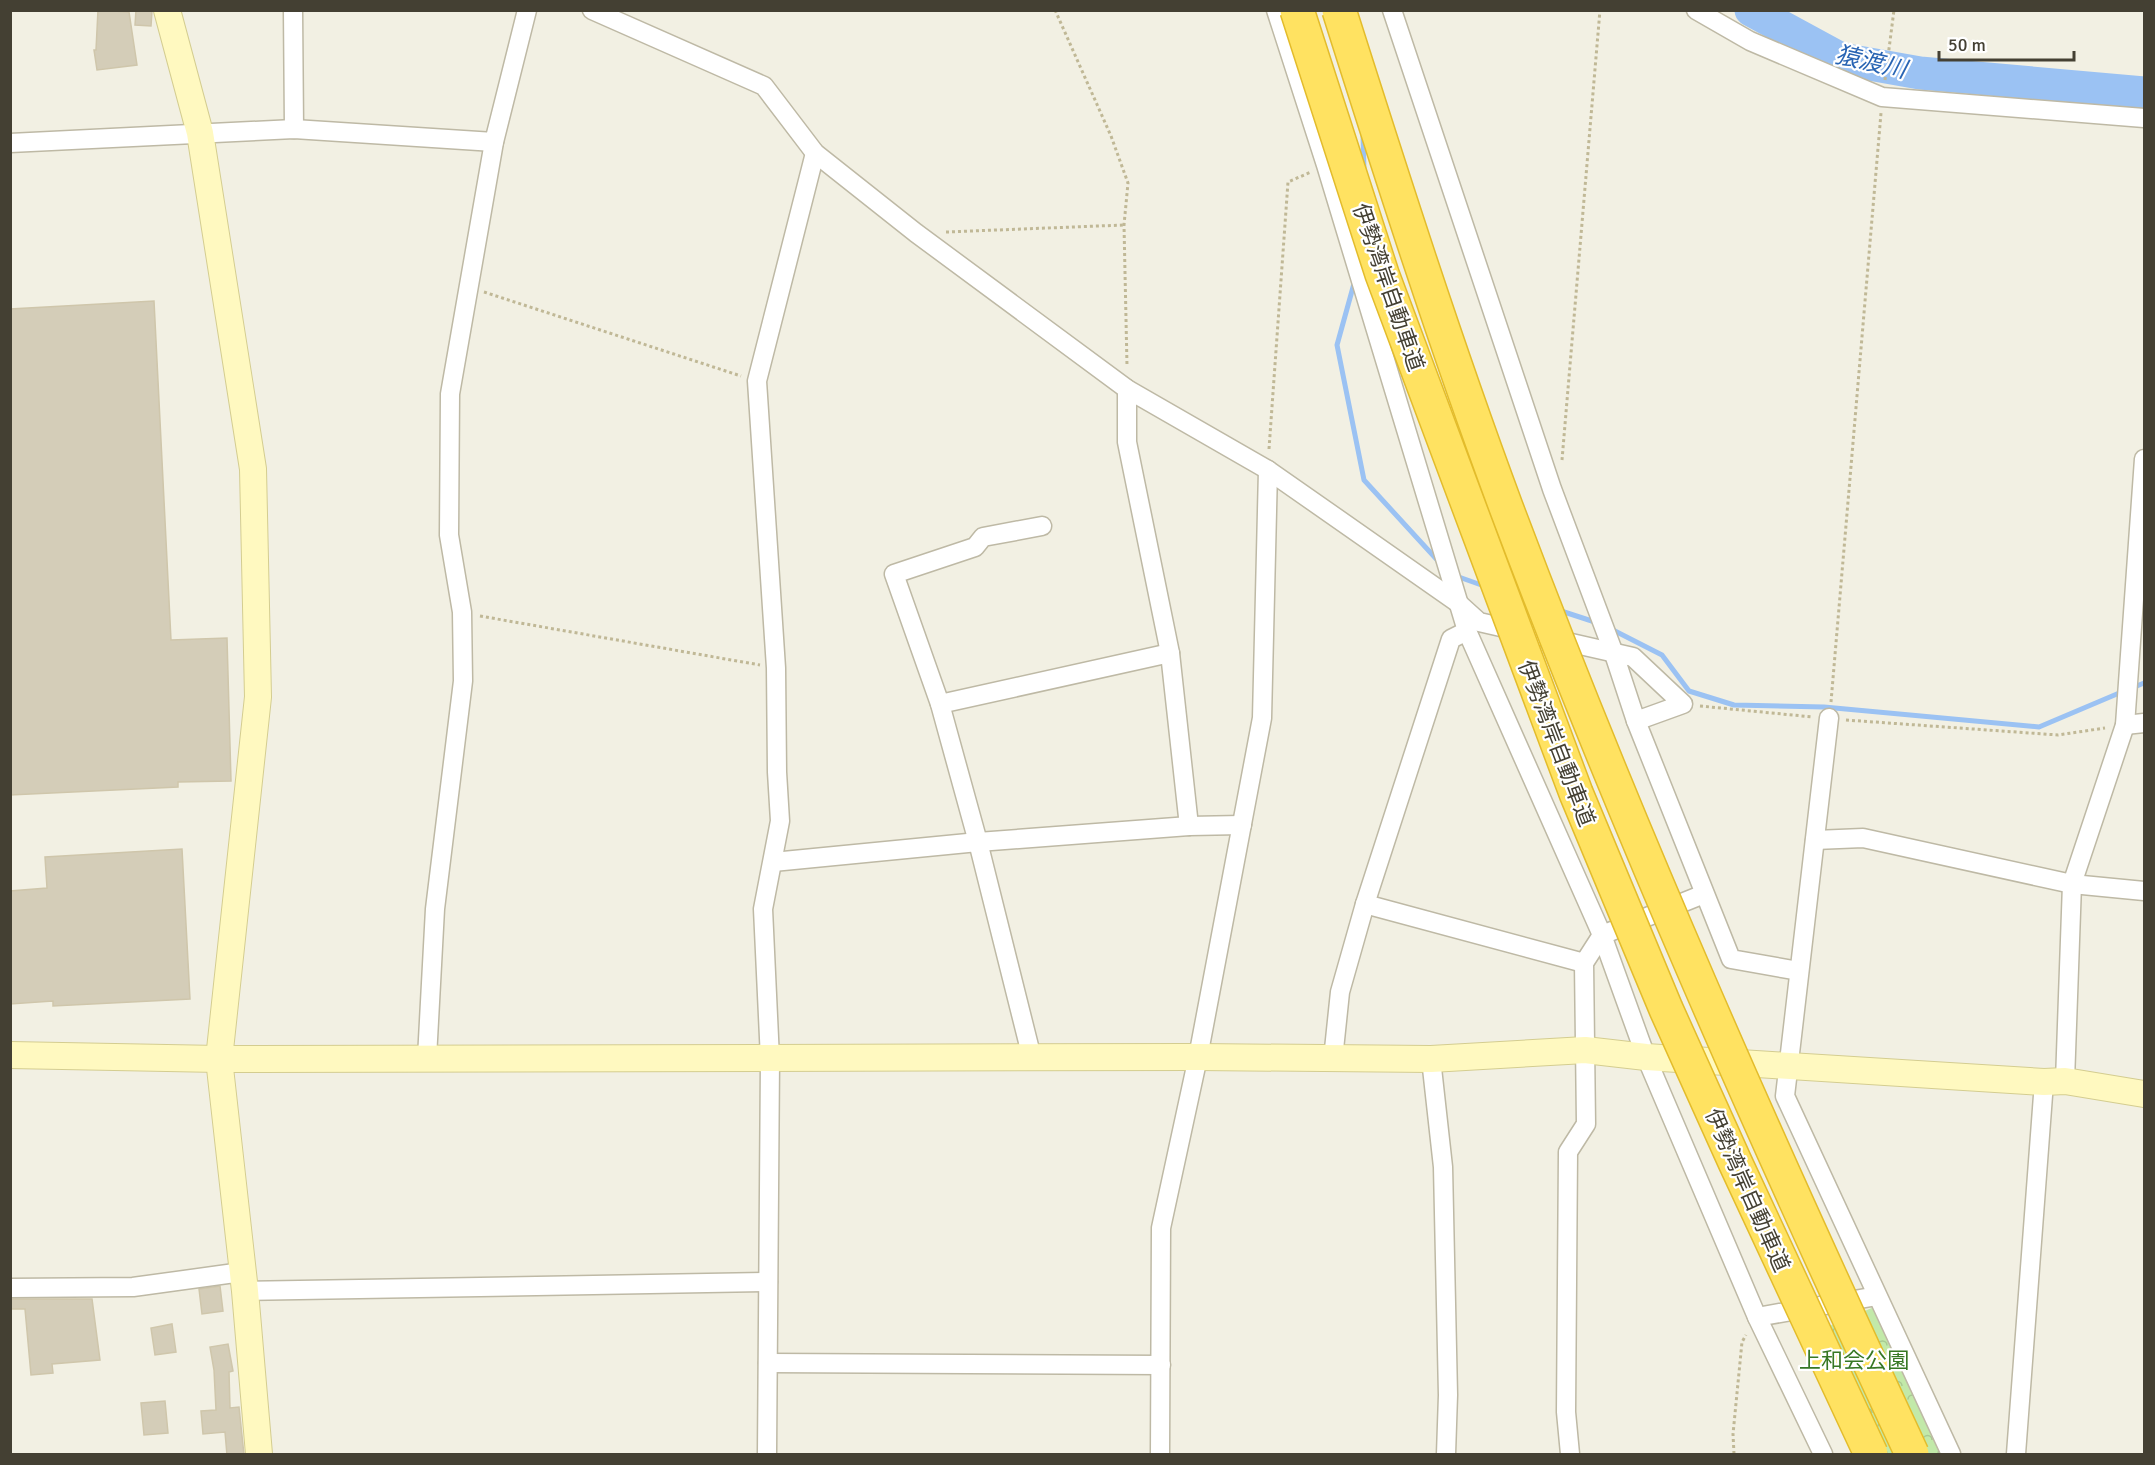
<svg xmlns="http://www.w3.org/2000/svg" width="2155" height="1465" font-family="Signika,'Noto Sans JP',sans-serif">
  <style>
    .park { fill: url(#park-crowns) }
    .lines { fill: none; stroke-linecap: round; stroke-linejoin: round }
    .stream { stroke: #9bc2f3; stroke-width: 5 }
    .river { stroke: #9bc2f3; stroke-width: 33 }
    .building { fill: #d4cdb8; stroke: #cfc6ab; stroke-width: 1.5 }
    .street-casing { stroke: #beb9a5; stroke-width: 21 }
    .secondary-casing { stroke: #d4cd90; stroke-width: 28 }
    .path { stroke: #c0b896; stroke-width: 3; stroke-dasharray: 3 3; stroke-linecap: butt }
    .street { stroke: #fff; stroke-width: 18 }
    .secondary { stroke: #fff9c0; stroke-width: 26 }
    .highway-bridge-casing { stroke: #e3bc2c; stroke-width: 36; stroke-linecap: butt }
    .highway-bridge { stroke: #ffe261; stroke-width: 33 }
    .labels { text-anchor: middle; stroke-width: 4.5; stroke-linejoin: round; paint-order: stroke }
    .street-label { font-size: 22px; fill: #444033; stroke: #fff }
    .park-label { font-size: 22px; fill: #377724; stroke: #fff }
    .water-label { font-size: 24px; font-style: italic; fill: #2864b3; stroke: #fff }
  </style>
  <defs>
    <pattern id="park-crowns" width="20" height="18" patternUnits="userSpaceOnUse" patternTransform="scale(1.5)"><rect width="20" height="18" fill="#c2e9a9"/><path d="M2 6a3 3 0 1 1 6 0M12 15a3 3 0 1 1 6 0" fill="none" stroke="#a8c992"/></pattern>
  </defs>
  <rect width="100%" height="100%" fill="#f2f0e3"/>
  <path class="park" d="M1874 1307 1941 1454H1855L1799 1339Z"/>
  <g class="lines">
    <g class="stream">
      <path d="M1363 134 1364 170"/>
      <path d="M1355 280 1337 345 1364 480 1440 563"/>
      <path d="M1456 576 1487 587"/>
      <path d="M1558 610 1598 623"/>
      <path d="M1609 628 1662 655 1689 691 1734 705 1824 707 2039 727 2124 691"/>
      <path d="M2132 688 2144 683"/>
    </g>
    <path class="river" d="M1751 10 1841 59 1920 73 2144 93"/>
  </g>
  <g class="building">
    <path d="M98 10 129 12 137 65 97 70 94 50H96Z"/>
    <path d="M136 10 152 11 151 26 135 25Z"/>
    <path d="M154 301 171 640 227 638 231 781 178 782V787L10 795V309Z"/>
    <path d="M182 849 190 999 53 1006V1001L10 1004V891L47 888 45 857Z"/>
    <path d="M220 1286 223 1311 202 1314 199 1289Z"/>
    <path d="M10 1299H92L100 1360 52 1364 53 1373 31 1375 25 1309H10Z"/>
    <path d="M172 1324 176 1352 155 1355 151 1328Z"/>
    <path d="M228 1344 233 1371 229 1372 230 1408 239 1407 244 1455H227L225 1432 203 1434 201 1411 216 1410 214 1370 210 1347Z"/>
    <path d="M165 1401 168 1433 144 1435 141 1403Z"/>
  </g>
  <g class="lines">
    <defs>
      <g id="street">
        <path d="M293 10 294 129"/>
        <path d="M592 10 764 86 815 153 916 233 1127 389 1268 470 1458 603 1479 622 1633 657 1683 704 1636 721"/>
        <path d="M1276 10 1326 165 1467 631 1602 935 1646 1057 1757 1317 1823 1454"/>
        <path d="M1392 10 1552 489 1613 651 1636 721 1731 959 1799 971"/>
        <path d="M1696 10 1750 41 1882 97 2144 118"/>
        <path d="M10 143 294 129 494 142"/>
        <path d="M1127 389V442L1170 653 1189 826"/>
        <path d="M940 704 1170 653"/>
        <path d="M1829 718 1785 1096 1951 1454"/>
        <path d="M2125 725 2144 723"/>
        <path d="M1815 840 1863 838 2072 884 2144 891"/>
        <path d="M773 862 978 842 1189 826 1242 825"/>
        <path d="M1365 904 1584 963"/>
        <path d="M427 1058 435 909 463 681 462 612 449 535 450 394 494 142 527 10"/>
        <path d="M1032 1058 978 842 940 704 894 574 975 547 983 537 1042 526"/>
        <path d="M1333 1059 1340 992 1365 904 1451 639 1467 631"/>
        <path d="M1431 1059 1443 1167 1448 1395 1446 1454"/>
        <path d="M2065 1081 2072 884 2125 725 2144 459"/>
        <path d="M10 1288 133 1287 242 1272"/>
        <path d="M245 1291 768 1282"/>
        <path d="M1757 1317 1877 1296"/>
        <path d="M768 1363 1161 1365"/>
        <path d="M767 1454 770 1059 763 909 780 821 777 772 776 668 757 381 815 153"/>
        <path d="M1160 1454 1161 1228 1198 1057 1262 718 1268 470"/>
        <path d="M1570 1454 1566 1412 1568 1152 1586 1124 1584 963 1602 935 1704 894"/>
        <path d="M2016 1454 2044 1082"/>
      </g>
      <g id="secondary">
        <path d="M167 10 200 133 253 469 258 697 219 1059 245 1291 259 1454"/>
        <path d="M10 1055 219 1059 1198 1057 1431 1059 1585 1050 1646 1057 2044 1082 2065 1081 2144 1094"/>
      </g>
    </defs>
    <use href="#street" class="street-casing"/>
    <use href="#secondary" class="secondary-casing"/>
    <g class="path">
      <path d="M1055 10 1111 136 1128 183 1124 225 1127 366"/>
      <path d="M1885 80 1894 10"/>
      <path d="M946 232 1124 225"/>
      <path d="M484 292 741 376"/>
      <path d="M1269 449 1288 182 1311 172"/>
      <path d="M1562 460 1600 10"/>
      <path d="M480 616 760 665"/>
      <path d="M1831 702 1881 113"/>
      <path d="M1700 706 1813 717"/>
      <path d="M1846 720 2058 735 2105 728"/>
      <path d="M1734 1454 1733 1434 1742 1342 1746 1335"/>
    </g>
    <use href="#street" class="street"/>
    <use href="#secondary" class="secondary"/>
    <defs>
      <g id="highway-bridge">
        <path d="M1297 10 1382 274 1576 793 1666 1009 1735 1162 1871 1454"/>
        <path d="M1339 10C1392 177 1445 343 1506 507 1627 829 1767 1143 1912 1454"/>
      </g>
    </defs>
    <use href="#highway-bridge" class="highway-bridge-casing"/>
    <use href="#highway-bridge" class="highway-bridge"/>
  </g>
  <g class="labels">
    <g class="street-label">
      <text transform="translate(1389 287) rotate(71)" y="8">伊勢湾岸自動車道</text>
      <text transform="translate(1557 743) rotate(69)" y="8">伊勢湾岸自動車道</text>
      <text transform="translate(1748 1190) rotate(66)" y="8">伊勢湾岸自動車道</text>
    </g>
    <g class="park-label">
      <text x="1854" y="1368">上和会公園</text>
    </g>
    <g class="water-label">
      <text transform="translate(1871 62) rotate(13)" y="8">猿渡川</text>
    </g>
  </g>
  <rect width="2155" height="1465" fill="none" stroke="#444033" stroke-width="24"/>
  <path d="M1939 51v9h135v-9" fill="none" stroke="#444033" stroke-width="3"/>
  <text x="1948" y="51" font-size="18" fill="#444033" stroke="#ffffff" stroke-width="4.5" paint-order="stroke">50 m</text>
</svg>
